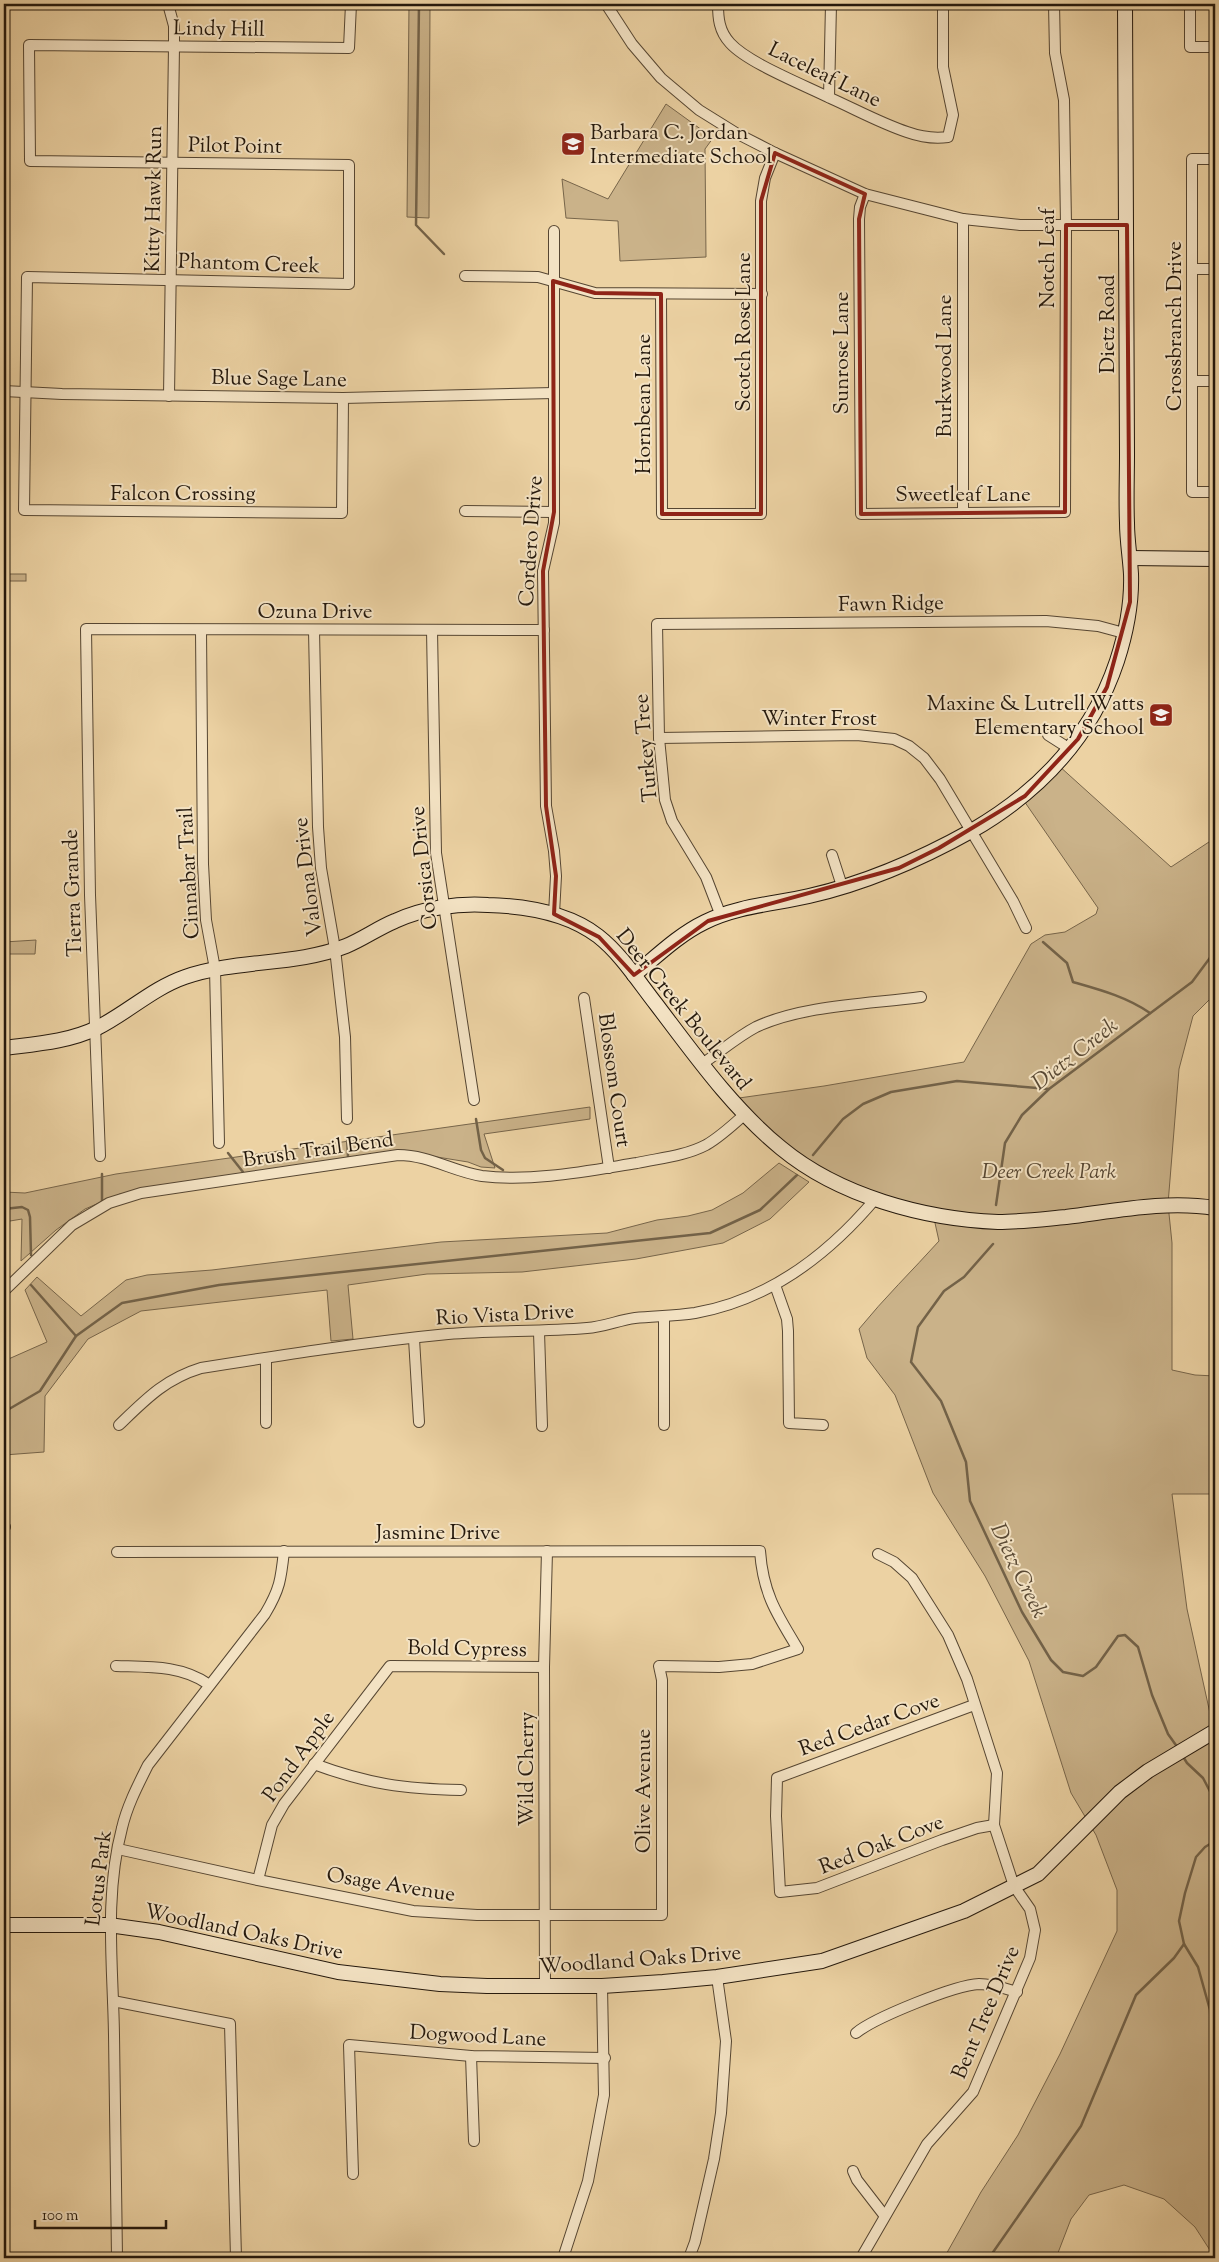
<svg xmlns="http://www.w3.org/2000/svg" width="1219" height="2262" font-family="'Sorts Mill Goudy',serif">
  <style>
    .green { fill: #cab289; stroke: #77654a }
    .lines { fill: none; stroke-linecap: round; stroke-linejoin: round }
    .stream { stroke: #736248; stroke-width: 2.5 }
    .street-casing { stroke: #564632; stroke-width: 12 }
    .secondary-casing { stroke: #24180c; stroke-width: 16 }
    .street { stroke: #f3e2c3; stroke-width: 10 }
    .secondary { stroke: #f3e2c3; stroke-width: 14 }
    .marked { fill: none; stroke: #8f2418; stroke-width: 4; stroke-linejoin: round }
    .labels { text-anchor: middle; stroke-width: 4; stroke-linejoin: round; paint-order: stroke }
    .street-label { font-size: 21px; fill: #24180c; stroke: #f3e2c3 }
    .poi-label { font-size: 21px; fill: #24180c; stroke: #f3e2c3; text-anchor: start }
    .park-label { font-size: 21px; font-style: italic; fill: #564632; stroke: #f3e2c3 }
    .water-label { font-size: 22px; font-style: italic; fill: #594934; stroke: #f3e2c3 }
  </style>
  <rect width="100%" height="100%" fill="#ecd2a3"/>
  <filter id="stains"><feTurbulence type="fractalNoise" baseFrequency=".004" numOctaves="4"/><feColorMatrix values="0 0 0 0 .2 0 0 0 0 .09 0 0 0 0 .02 0 0 0 .5 -.17"/></filter>
  <radialGradient id="worn" r=".72"><stop offset=".6" stop-color="#630" stop-opacity="0"/><stop offset="1" stop-color="#630" stop-opacity=".3"/></radialGradient>
  <g class="green">
    <path d="M409 4H430L429 218 407 217Z"/>
    <path d="M666 104 713 138 705 149 706 257 620 261 618 221 566 218 562 179 608 199Z"/>
    <rect x="4" y="574" width="22" height="7"/>
    <path d="M1058 765 1171 867 1215 838V994L1193 1016 1179 1069 1168 1204 1172 1243V1370L1195 1375 1215 1376V1494H1172L1187 1609 1215 1736V2258L1195 2227 1164 2199 1124 2185 1089 2195 1071 2219 1056 2258H944L981 2192 1018 2135 1060 2054 1117 1931V1890L1096 1835 1071 1793 1029 1661 985 1576 933 1493 895 1395 867 1358 859 1329C884 1298 913 1270 939 1241L933 1214 816 1171 732 1099 824 1086 964 1062 1031 944 1045 935 1065 932 1096 914 1098 908 1022 798Z"/>
    <path d="M36 940 35 954H4V942Z"/>
    <path d="M590 1107V1119L484 1134 495 1168 481 1167 468 1162 400 1151 120 1194 85 1209 56 1230 21 1261 22 1219 4 1222V1192L25 1193 116 1174Z"/>
    <path d="M779 1163 809 1182 770 1219 723 1243 636 1259 522 1272 427 1274 348 1285 353 1339 331 1341 327 1290 141 1311 88 1339 45 1396 44 1452 4 1455V1361L47 1342 25 1290 37 1277 81 1316 126 1280 147 1275 212 1270 441 1242 607 1233 657 1220 688 1216 712 1210 743 1193Z"/>
  </g>
  <g class="lines">
    <g class="stream">
      <path d="M419 4 416 225 444 254"/>
      <path d="M1043 942 1067 963 1073 982C1101 990 1127 997 1150 1013"/>
      <path d="M476 1119 481 1150 485 1158 503 1170"/>
      <path d="M347 1137 348 1157"/>
      <path d="M228 1153 243 1172"/>
      <path d="M813 1155 843 1119 863 1104 891 1092 957 1081 1049 1089"/>
      <path d="M102 1202V1174"/>
      <path d="M996 1205 1005 1143 1022 1115 1049 1089 1192 982 1215 951"/>
      <path d="M4 1209 22 1207 28 1210 30 1217 31 1255"/>
      <path d="M993 1244 964 1277 944 1291 918 1327 911 1362 941 1401 966 1462 970 1501 1022 1612 1051 1660 1063 1672 1083 1676 1096 1667 1118 1636 1125 1635 1138 1647 1152 1695 1168 1734 1178 1748"/>
      <path d="M31 1285 76 1336"/>
      <path d="M4 1412 40 1391 76 1336 122 1303 219 1285 710 1233 760 1210 797 1175"/>
      <path d="M1182 1755 1187 1763 1203 1778 1215 1801"/>
      <path d="M1215 1841 1205 1847 1196 1857 1185 1893 1179 1921 1184 1944 1198 1967 1210 2010 1211 2030 1215 2036"/>
      <path d="M989 2258 1081 2126 1136 1995 1174 1958 1184 1944"/>
    </g>
    <defs>
      <g id="street">
        <path d="M168 4 174 26V46L169 396"/>
        <path d="M606 4 632 44 661 78 699 110 736 133 775 153 865 194 963 219 1020 225H1127"/>
        <path d="M718 4C718 18 719 31 730 43 748 63 804 85 830 98 855 109 880 123 907 132 921 137 934 139 948 137L953 115 943 67V4"/>
        <path d="M1190 4V47H1215"/>
        <path d="M829 97 831 4"/>
        <path d="M1215 159H1192V492H1215"/>
        <path d="M865 194 860 207 859 219 861 514 1065 512 1066 225 1064 100 1055 53 1054 4"/>
        <path d="M1193 269H1215"/>
        <path d="M465 276 538 277 595 293 762 294"/>
        <path d="M661 294 662 514H761V201L765 178 775 153"/>
        <path d="M1193 381H1215"/>
        <path d="M4 391 62 394 343 398 554 393"/>
        <path d="M343 398 342 513 24 510 27 277 349 284V165L30 161 29 45 349 48 351 4"/>
        <path d="M465 511 554 512"/>
        <path d="M963 513V219"/>
        <path d="M201 630 203 864 206 920 215 969 219 1143"/>
        <path d="M314 630 318 827 321 868 335 949 345 1037 347 1119"/>
        <path d="M432 630 436 853 474 1100"/>
        <path d="M1048 735 1070 749"/>
        <path d="M659 738 857 735 894 739 909 746 924 758 940 779 1013 901 1026 928"/>
        <path d="M832 855 842 886"/>
        <path d="M554 914 556 876 554 851 546 806 543 571 554 523V231"/>
        <path d="M721 916 706 877 672 821 665 800 659 738 657 624 1046 621 1098 626 1124 633"/>
        <path d="M584 998 609 1168"/>
        <path d="M702 1064C720 1052 737 1037 756 1027 803 1005 870 1004 921 997"/>
        <path d="M100 1156 90 895 86 629 544 630"/>
        <path d="M775 1285 787 1319 788 1331 789 1423 823 1425"/>
        <path d="M4 1291 72 1225 109 1203 141 1193 398 1155C429 1155 454 1172 482 1176 533 1182 587 1171 637 1163 660 1158 685 1156 706 1145 720 1137 733 1125 745 1114"/>
        <path d="M539 1332 542 1426"/>
        <path d="M414 1339 419 1422"/>
        <path d="M266 1358V1423"/>
        <path d="M119 1425C146 1399 165 1379 201 1368 283 1355 365 1342 448 1334 494 1330 541 1332 587 1328 604 1327 619 1320 635 1318 655 1316 675 1316 695 1313 769 1300 829 1254 876 1198"/>
        <path d="M664 1425V1317"/>
        <path d="M4 1527H5"/>
        <path d="M117 1552 760 1551C763 1593 776 1613 798 1649L752 1664 719 1667 659 1666 662 1680V1915H477L413 1911 258 1880 118 1849"/>
        <path d="M116 1666C148 1667 181 1665 208 1684"/>
        <path d="M974 1705 777 1778 776 1816 780 1892 817 1888 942 1840 977 1828 994 1825"/>
        <path d="M314 1764C368 1784 404 1789 461 1790"/>
        <path d="M258 1880 272 1825 284 1804 390 1666 544 1667"/>
        <path d="M545 1987 544 1667 547 1551"/>
        <path d="M113 2001 230 2024 236 2258"/>
        <path d="M856 2033C874 2018 955 1985 979 1984 992 1984 1004 1988 1017 1992"/>
        <path d="M471 2056 474 2141"/>
        <path d="M853 2171 857 2180 884 2215"/>
        <path d="M353 2174 349 2045 471 2056 605 2058"/>
        <path d="M117 2258C116 2184 115 2109 114 2035 113 1966 104 1896 122 1828 127 1806 138 1785 148 1765L265 1614C280 1589 281 1579 284 1551"/>
        <path d="M563 2258 588 2181 604 2095 602 1986"/>
        <path d="M689 2258 695 2242 714 2159 721 2113 726 2041 717 1977"/>
        <path d="M861 2258 927 2144 973 2092 1030 1958 1035 1930 1030 1909 1014 1886 994 1825 997 1773 967 1679 948 1635 912 1578 894 1562 878 1554"/>
      </g>
      <g id="secondary">
        <path d="M1130 558 1215 559"/>
        <path d="M634 975C656 957 678 935 705 922 737 906 774 904 809 896 867 883 921 859 973 830 1040 791 1092 736 1117 661 1126 633 1132 603 1131 574 1130 557 1127 540 1127 523 1126 500 1127 477 1127 454 1127 304 1126 154 1125 4"/>
        <path d="M4 1048C35 1044 68 1042 97 1028 127 1013 153 988 185 977 237 959 295 966 346 946 363 939 378 928 395 921 423 908 457 903 488 905 526 906 568 913 598 936 621 954 638 981 656 1004 694 1054 732 1108 781 1148 839 1196 924 1219 998 1222 1020 1222 1044 1219 1066 1217 1115 1211 1166 1200 1215 1208"/>
        <path d="M4 1925H109L159 1932 338 1972 440 1984 487 1986H602L663 1982 717 1977 822 1961 964 1911 1038 1874 1120 1792 1148 1771 1215 1731"/>
      </g>
    </defs>
    <use href="#street" class="street-casing"/>
    <use href="#secondary" class="secondary-casing"/>
    <use href="#street" class="street"/>
    <use href="#secondary" class="secondary"/>
  </g>
  <path class="marked" d="M775 153 865 194 859 219 861 514 1065 512 1066 225H1127L1130 602 1107 687 1078 739 1025 796 939 848 899 868 708 921 634 975 599 937 554 914 556 876 546 806 543 571 554 512 553 281 595 293 661 294 662 514H761V201Z"/>
  <defs>
    <symbol id="school-square" viewBox="-11 -11 22 22"><rect x="-9" y="-9" width="18" height="18" rx="4" fill="#8f2418" stroke="#f3e2c3"/><path d="M0-5L7-2L0 1L-7-2ZM-4 1L0 2.5L4 1V4Q0 6-4 4Z" fill="#fff"/></symbol>
  </defs>
  <g fill-rule="evenodd">
    <use href="#school-square" x="559" y="130" width="28" height="28"/>
    <use href="#school-square" x="1147" y="701" width="28" height="28"/>
  </g>
  <g class="labels">
    <g class="street-label">
      <text transform="translate(219 28) rotate(1)" y="7">Lindy Hill</text>
      <text transform="translate(825 74) rotate(26)" y="7">Laceleaf Lane</text>
      <text transform="translate(235 145) rotate(1)" y="7">Pilot Point</text>
      <text transform="translate(153 199) rotate(-89)" y="7">Kitty Hawk Run</text>
      <text transform="translate(1047 258) rotate(-90)" y="7">Notch Leaf</text>
      <text transform="translate(249 263) rotate(2)" y="7">Phantom Creek</text>
      <text transform="translate(1107 324) rotate(-90)" y="7">Dietz Road</text>
      <text transform="translate(1174 326) rotate(-90)" y="7">Crossbranch Drive</text>
      <text transform="translate(743 332) rotate(-90)" y="7">Scotch Rose Lane</text>
      <text transform="translate(841 353) rotate(-90)" y="7">Sunrose Lane</text>
      <text transform="translate(944 366) rotate(-90)" y="7">Burkwood Lane</text>
      <text transform="translate(279 378) rotate(1)" y="7">Blue Sage Lane</text>
      <text transform="translate(643 404) rotate(-90)" y="7">Hornbean Lane</text>
      <text x="183" y="500">Falcon Crossing</text>
      <text x="963" y="501">Sweetleaf Lane</text>
      <text transform="translate(530 541) rotate(-86)" y="7">Cordero Drive</text>
      <text transform="translate(891 603) rotate(-1)" y="7">Fawn Ridge</text>
      <text x="315" y="618">Ozuna Drive</text>
      <text x="819" y="725">Winter Frost</text>
      <text transform="translate(645 748) rotate(-95)" y="7">Turkey Tree</text>
      <text transform="translate(423 868) rotate(-96)" y="7">Corsica Drive</text>
      <text transform="translate(188 873) rotate(-93)" y="7">Cinnabar Trail</text>
      <text transform="translate(307 877) rotate(-97)" y="7">Valona Drive</text>
      <text transform="translate(72 893) rotate(-92)" y="7">Tierra Grande</text>
      <text transform="translate(684 1009) rotate(51)" y="7">Deer Creek Boulevard</text>
      <text transform="translate(615 1080) rotate(82)" y="7">Blossom Court</text>
      <text transform="translate(318 1149) rotate(-8)" y="7">Brush Trail Bend</text>
      <text transform="translate(505 1314) rotate(-3)" y="7">Rio Vista Drive</text>
      <text x="438" y="1539">Jasmine Drive</text>
      <text transform="translate(467 1648) rotate(1)" y="7">Bold Cypress</text>
      <text transform="translate(869 1724) rotate(-20)" y="7">Red Cedar Cove</text>
      <text transform="translate(298 1756) rotate(-54)" y="7">Pond Apple</text>
      <text transform="translate(526 1769) rotate(-90)" y="7">Wild Cherry</text>
      <text transform="translate(643 1791) rotate(-90)" y="7">Olive Avenue</text>
      <text transform="translate(881 1844) rotate(-21)" y="7">Red Oak Cove</text>
      <text transform="translate(98 1878) rotate(-83)" y="7">Lotus Park</text>
      <text transform="translate(391 1884) rotate(9)" y="7">Osage Avenue</text>
      <text transform="translate(244 1931) rotate(12)" y="7">Woodland Oaks Drive</text>
      <text transform="translate(640 1959) rotate(-4)" y="7">Woodland Oaks Drive</text>
      <text transform="translate(985 2012) rotate(-67)" y="7">Bent Tree Drive</text>
      <text transform="translate(478 2035) rotate(3)" y="7">Dogwood Lane</text>
    </g>
    <g class="poi-label">
      <text x="590" y="139">Barbara C. Jordan<tspan x="590" dy="24">Intermediate School</tspan></text>
      <text x="1144" y="710" text-anchor="end">Maxine &amp; Lutrell Watts<tspan x="1144" dy="24">Elementary School</tspan></text>
    </g>
    <g class="park-label">
      <text x="1049" y="1178">Deer Creek Park</text>
    </g>
    <g class="water-label">
      <text transform="translate(1074 1053) rotate(-38)" y="8">Dietz Creek</text>
      <text transform="translate(1020 1570) rotate(64)" y="8">Dietz Creek</text>
    </g>
  </g>
  <rect width="1219" height="2262" fill="none" stroke="#ecd2a3" stroke-width="20"/>
  <rect x="5" y="5" width="1209" height="2252" fill="none" stroke="#24180c" stroke-width="2.5"/>
  <rect x="10" y="10" width="1199" height="2242" fill="none" stroke="#24180c"/>
  <path d="M35 2220v8h131v-8" fill="none" stroke="#24180c" stroke-width="2.5"/>
  <text x="42" y="2220" font-size="15" fill="#24180c" stroke="#f3e2c3" stroke-width="4" paint-order="stroke">100 m</text>
  <rect width="100%" height="100%" filter="url(#stains)"/>
  <rect width="100%" height="100%" fill="url(#worn)"/>
</svg>
